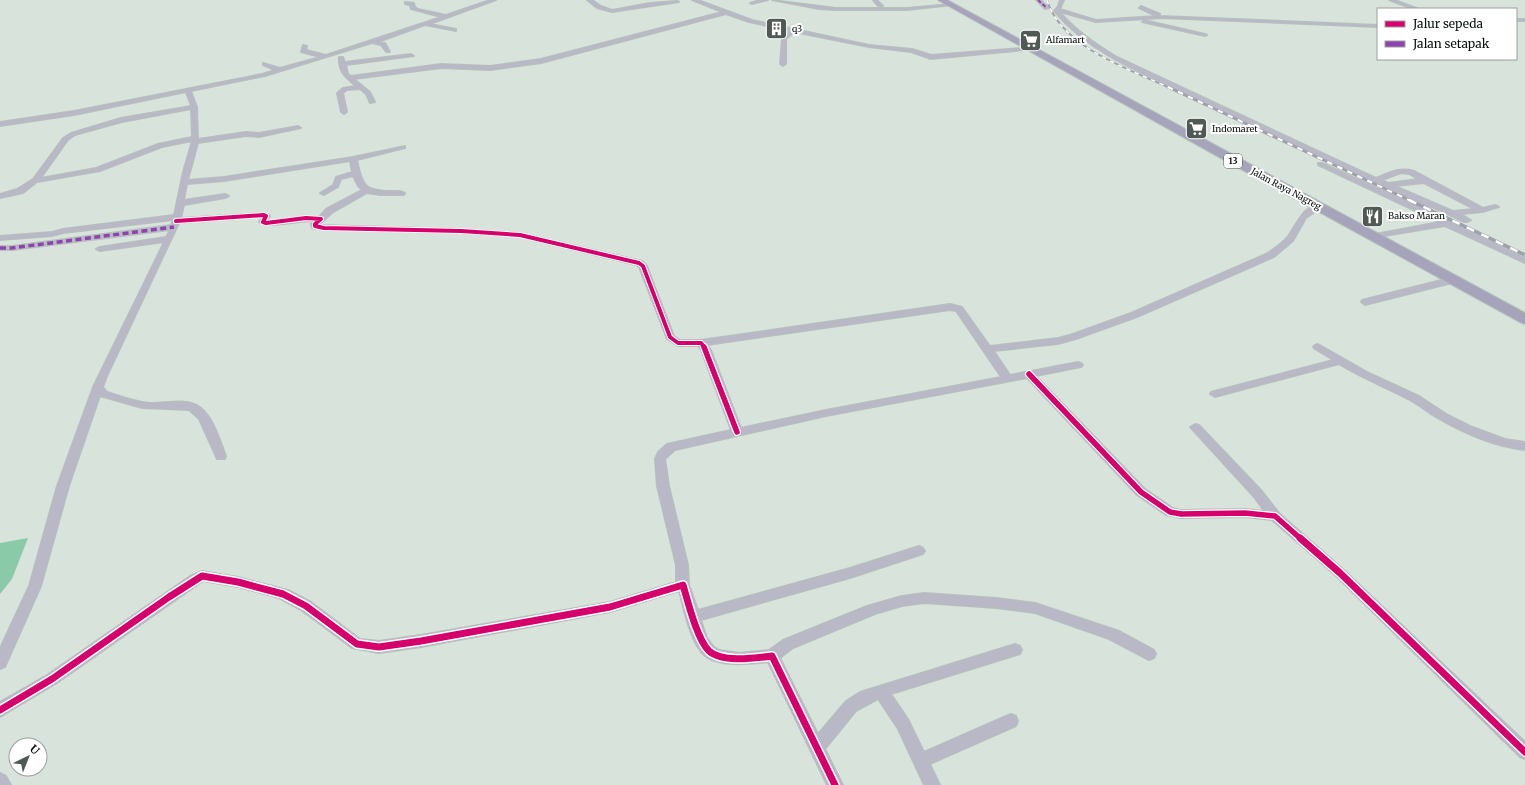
<svg xmlns="http://www.w3.org/2000/svg" width="1525" height="785" font-family="Merriweather,serif">
  <style>
    .forest { fill: #8bcaa9 }
    .lines { fill: none; stroke-linecap: round; stroke-linejoin: round }
    .minor-casing { stroke: #b7c0bb; stroke-width: 2 }
    .trunk-casing { stroke: #b7c0bb; stroke-width: 2 }
    .minor { fill: #b8b8c7; fill-rule: evenodd }
    .trunk { fill: #a6a4ba; fill-rule: evenodd }
    .rail-far2-casing { stroke: #a0a2ab; stroke-width: 2 }
    .rail-far1-casing { stroke: #a0a2ab; stroke-width: 3 }
    .rail-casing { stroke: #a0a2ab; stroke-width: 3.5 }
    .rail-far2 { stroke: #fff; stroke-width: 1.5; stroke-dasharray: 4.5; stroke-linecap: butt }
    .rail-far1 { stroke: #fff; stroke-width: 2; stroke-dasharray: 5.5; stroke-linecap: butt }
    .rail { stroke: #fff; stroke-width: 2.5; stroke-dasharray: 8; stroke-linecap: butt }
    .quiet-far1 { stroke: #8e44ad; stroke-width: 2; stroke-dasharray: 4 2; stroke-linecap: butt }
    .quiet { stroke: #8e44ad; stroke-width: 3.5; stroke-dasharray: 6 3.5; stroke-linecap: butt }
    .cycleway-far2-casing { stroke: #fff; stroke-width: 6 }
    .cycleway-far1-casing { stroke: #fff; stroke-width: 8 }
    .cycleway-casing { stroke: #fff; stroke-width: 10 }
    .cycleway-far2 { stroke: #d6006c; stroke-width: 4 }
    .cycleway-far1 { stroke: #d6006c; stroke-width: 5.5 }
    .cycleway { stroke: #d6006c; stroke-width: 7 }
    .labels { text-anchor: middle; stroke-width: 4; stroke-linejoin: round; paint-order: stroke }
    .far-poi-label { font-size: 9px; fill: #070f0b; stroke: #fff; text-anchor: start }
    .shield { fill: #fff; stroke: #515754; stroke-width: 1 }
    .shield-label { font-size: 9px; font-weight: bold; fill: #070f0b }
    .far-street-label { font-size: 9px; fill: #070f0b; stroke: #fff }
  </style>
  <rect width="100%" height="100%" fill="#d7e3db"/>
  <path class="forest" d="M28 538 12 579 0 594V543Z"/>
  <g class="lines">
    <defs>
      <g id="minor">
        <path d="M490 0H496L430 24 456 29V31L425 25 378 42 385 43 390 52H386L381 45 372 43 265 76 191 91 197 107 198 139 246 132 259 133 298 126 301 128 259 137 246 136 198 143 188 180 224 177 353 157 405 146V148L357 160C362 186 365 191 392 191 397 191 401 190 405 193L404 195H380L367 193 332 213 319 225 461 229 520 233 642 261 647 266 674 336 680 340H701L950 304 962 307 990 346 1058 338 1070 335 1131 313 1268 253C1274 248 1283 243 1288 236 1295 227 1305 202 1321 204V208L1306 218 1293 241 1274 257 1137 317 1076 339 1058 344 994 351 1010 375 1078 362 1081 363 1083 365 1081 367 1036 376 1145 489 1173 508 1181 510 1245 509 1264 511 1254 497 1190 427 1195 424 1199 425 1262 491 1279 513 1344 570 1525 742V759L1520 757 1336 576 1272 520 1245 517 1181 518 1166 515 1137 495 1027 378 826 416 675 450 665 459 669 486 688 565 689 585 698 610 850 568 919 546 923 548 925 551 923 554 850 578 701 620 707 638 714 647 719 650 739 653 769 650 783 640 867 606 902 596 924 593 996 598 1035 603 1119 631 1154 650 1156 654 1154 658 1149 660 1109 639 1035 613 996 608 924 603 902 606 875 614 793 648 780 658 818 734 846 701 860 692 1015 644 1020 646 1022 650 1020 654 891 694 908 719 924 752 1006 716 1011 714 1016 716 1018 721 1016 726 930 764 940 785H924L898 729 878 699 856 711 825 749 843 785H827L768 662C750 664 718 668 704 655 690 642 684 609 679 591L610 612 421 647 379 653 352 648 301 610 279 598 238 587 203 581 57 683 0 717V702L47 675 190 576 202 571 238 577 288 590 311 602 360 639 379 641 421 635 610 602 676 582V565L657 486 655 459 658 452 667 444 731 430 701 350 698 346H678L667 339 639 267 636 265 520 237 461 233 324 230 312 228 311 224 314 221C301 220 268 229 259 222L262 217 179 223 108 374 103 387 107 392C120 396 134 401 149 403 164 404 186 397 200 407 214 418 220 441 226 456L225 459H217L199 419 189 410 142 408 100 396 69 486 41 586 5 667 0 669V648L29 586 57 486 93 387 164 242 100 251 96 249 100 247 166 237 170 230 12 250H0V246H12L171 225 173 220 63 233 52 236 0 240V236L52 232 63 229 174 215 183 172 192 141 162 147 100 171 37 182 23 193 0 198V194L17 189 33 179 63 138 71 133 121 118 191 106 186 92 74 115 0 126V122L74 111 262 74 275 70 263 65V63L280 68 320 57 301 52 303 45 307 46 306 50 326 55 441 17 411 9 410 5 405 4V2L414 3 415 7 418 9 446 15ZM191 109 192 137 158 144 96 168 41 178 68 140 75 135 122 122ZM350 161 352 172 336 177 333 185 320 193 324 195 338 187 341 179 353 176 358 186 362 190 326 209 319 217 306 216 267 221 270 216 264 213 181 218 184 205 225 198 229 196 225 194 184 200 187 184 224 181ZM950 310 956 311 1001 377 826 410 741 428 711 350 707 345Z"/>
        <path d="M587 0H592L601 6 612 10 650 3 677 1 679 2 612 12 597 8Z"/>
        <path d="M692 0H698L752 20 869 45 912 49 931 55 1035 47 1037 48 1035 49 931 59 911 52 869 47 794 32 786 39V64L783 66 780 64 782 39 790 31 749 22 726 14 541 63 490 70 441 68 354 79 370 92 375 102 370 103 366 94 360 89 347 90 343 93 347 112 344 114 341 112 337 93 343 88 356 86C345 77 338 72 339 57H343L345 62 411 54 414 56 346 65 348 74 351 76 441 64 490 66 541 59 722 12Z"/>
        <path d="M760 0H768L752 4 750 3Z"/>
        <path d="M772 0 836 8H907L951 4 953 5 907 10H836L819 9Z"/>
        <path d="M873 0H877L883 6 879 7Z"/>
        <path d="M1036 0H1041L1049 8 1045 9Z"/>
        <path d="M1060 0H1064L1060 9 1096 20 1156 16 1139 8 1141 6 1160 14V16L1378 25V27L1162 18 1096 22 1060 12C1076 31 1095 44 1117 57L1376 178C1389 172 1399 167 1414 171L1483 208 1495 205 1499 207 1482 212 1461 214 1471 220 1467 222H1464L1434 208 1418 203C1344 168 1269 134 1195 98 1145 74 1091 55 1054 11L1058 6ZM1401 173 1409 174 1418 179 1388 183 1382 180ZM1424 183 1474 209 1453 211 1395 186Z"/>
        <path d="M1389 0H1395L1419 9H1413Z"/>
        <rect x="1516" y="19" width="9" height="2"/>
        <path d="M1144 20 1205 34 1207 35 1205 36 1142 22Z"/>
        <path d="M1318 163H1322L1451 221 1452 223 1525 258V263L1445 226 1378 237V233H1381L1439 222 1318 165Z"/>
        <path d="M1453 277 1456 278 1457 280 1456 282 1365 305 1361 302 1362 300Z"/>
        <path d="M1318 344 1369 373 1419 396 1448 415 1470 426 1505 439 1525 442V450C1493 447 1461 432 1434 416 1425 410 1417 404 1408 399 1385 387 1361 378 1339 364L1215 397 1210 394 1211 392 1333 360 1315 349 1313 347 1315 345Z"/>
        <path d="M0 773 6 776 11 785H0Z"/>
      </g>
      <path id="trunk" d="M938 0H947L1525 313V324L1520 322 1228 162Z"/>
    </defs>
    <use href="#minor" class="minor-casing"/>
    <use href="#trunk" class="trunk-casing"/>
    <use href="#minor" class="minor"/>
    <use href="#trunk" class="trunk"/>
    <defs>
      <path id="rail-far2" d="M1047 0C1061 47 1129 69 1170 88"/>
      <path id="rail-far1" d="M1168 87 1411 201"/>
      <path id="rail" d="M1409 200 1525 255"/>
    </defs>
    <use href="#rail-far2" class="rail-far2-casing"/>
    <use href="#rail-far1" class="rail-far1-casing"/>
    <use href="#rail" class="rail-casing"/>
    <use href="#rail-far2" class="rail-far2"/>
    <use href="#rail-far1" class="rail-far1"/>
    <use href="#rail" class="rail"/>
    <path class="quiet-far1" d="M1038 0 1047 8"/>
    <path class="quiet" d="M0 248H12L174 227"/>
    <defs>
      <path id="cycleway-far2" d="M176 221 264 215 266 216 263 222 266 223 306 218 321 219 315 224V226L324 228 461 231 520 235 639 263 643 266 670 337 678 343H701L705 348"/>
      <g id="cycleway-far1">
        <path d="M704 347 737 432"/>
        <path d="M1029 374 1141 492 1170 512 1181 514 1245 513 1275 516 1301 539"/>
      </g>
      <g id="cycleway">
        <path d="M1300 538 1340 573 1525 752"/>
        <path d="M0 710 52 679 169 597 202 576 238 582 283 594 306 606 357 644 379 647 421 641 610 607 683 585C688 602 697 639 709 651 722 663 755 658 772 656L835 785"/>
      </g>
    </defs>
    <use href="#cycleway-far2" class="cycleway-far2-casing"/>
    <use href="#cycleway-far1" class="cycleway-far1-casing"/>
    <use href="#cycleway" class="cycleway-casing"/>
    <use href="#cycleway-far2" class="cycleway-far2"/>
    <use href="#cycleway-far1" class="cycleway-far1"/>
    <use href="#cycleway" class="cycleway"/>
  </g>
  <defs>
    <symbol id="building-square" viewBox="-11 -11 22 22"><rect x="-9" y="-9" width="18" height="18" rx="4" fill="#505954" stroke="#fff"/><path d="M-4-6H4V6H1V3H-1V6H-4ZM-2.5-4.3h1.7v1.8h-1.7ZM.8-4.3h1.7v1.8H.8ZM-2.5-1h1.7V.8h-1.7ZM.8-1h1.7V.8H.8Z" fill="#fff"/></symbol>
    <symbol id="supermarket-square" viewBox="-11 -11 22 22"><rect x="-9" y="-9" width="18" height="18" rx="4" fill="#505954" stroke="#fff"/><path d="M-6-5.5h2.5l.6 2H6L4.5 2H-2.5L-4.4-4H-6ZM-1.5 3.2a1.3 1.3 0 1 0 .1 0ZM3 3.2a1.3 1.3 0 1 0 .1 0Z" fill="#fff"/></symbol>
    <symbol id="restaurant-square" viewBox="-11 -11 22 22"><rect x="-9" y="-9" width="18" height="18" rx="4" fill="#505954" stroke="#fff"/><path d="M-5-6h1v4h1v-4h1v4h1v-4h1v5L-1.5 .5V6h-2V.5L-5-1ZM5-6V6H3V1.5H1.5Q1.5-4 5-6Z" fill="#fff"/></symbol>
  </defs>
  <g fill-rule="evenodd">
    <use href="#building-square" x="764" y="16" width="25" height="25"/>
    <use href="#supermarket-square" x="1018" y="28" width="25" height="25"/>
    <use href="#supermarket-square" x="1184" y="116" width="25" height="25"/>
    <use href="#restaurant-square" x="1360" y="204" width="25" height="25"/>
  </g>
  <g class="labels">
    <g class="far-poi-label">
      <text x="792" y="32">q3</text>
      <text x="1046" y="43">Alfamart</text>
      <text x="1212" y="132">Indomaret</text>
      <text x="1388" y="219">Bakso Maran</text>
    </g>
    <rect class="shield" x="1224" y="154" width="18" height="14" rx="3"/>
    <g class="shield-label">
      <text x="1233" y="164">13</text>
    </g>
    <g class="far-street-label">
      <text transform="translate(1286 189) rotate(28)" y="3">Jalan Raya Nagreg</text>
    </g>
  </g>
  <rect x="1377" y="8" width="140" height="52" fill="#ffffff" stroke="#9c9f9d"/>
  <rect x="1385" y="21" width="20" height="6" fill="#d6006c" stroke="#9c9f9d"/>
  <text x="1413" y="28" font-size="12" fill="#070f0b">Jalur sepeda</text>
  <rect x="1385" y="41" width="20" height="6" fill="#8e44ad" stroke="#9c9f9d"/>
  <text x="1413" y="48" font-size="12" fill="#070f0b">Jalan setapak</text>
  <g transform="translate(28 757) rotate(43)"><circle r="19" fill="#ffffff" stroke="#9c9f9d"/>
  <path d="M0-3L7 15L0 10L-7 15Z" fill="#505954"/>
  <text y="-6" font-size="11" font-weight="bold" text-anchor="middle" fill="#070f0b">U</text>
  </g>
</svg>
